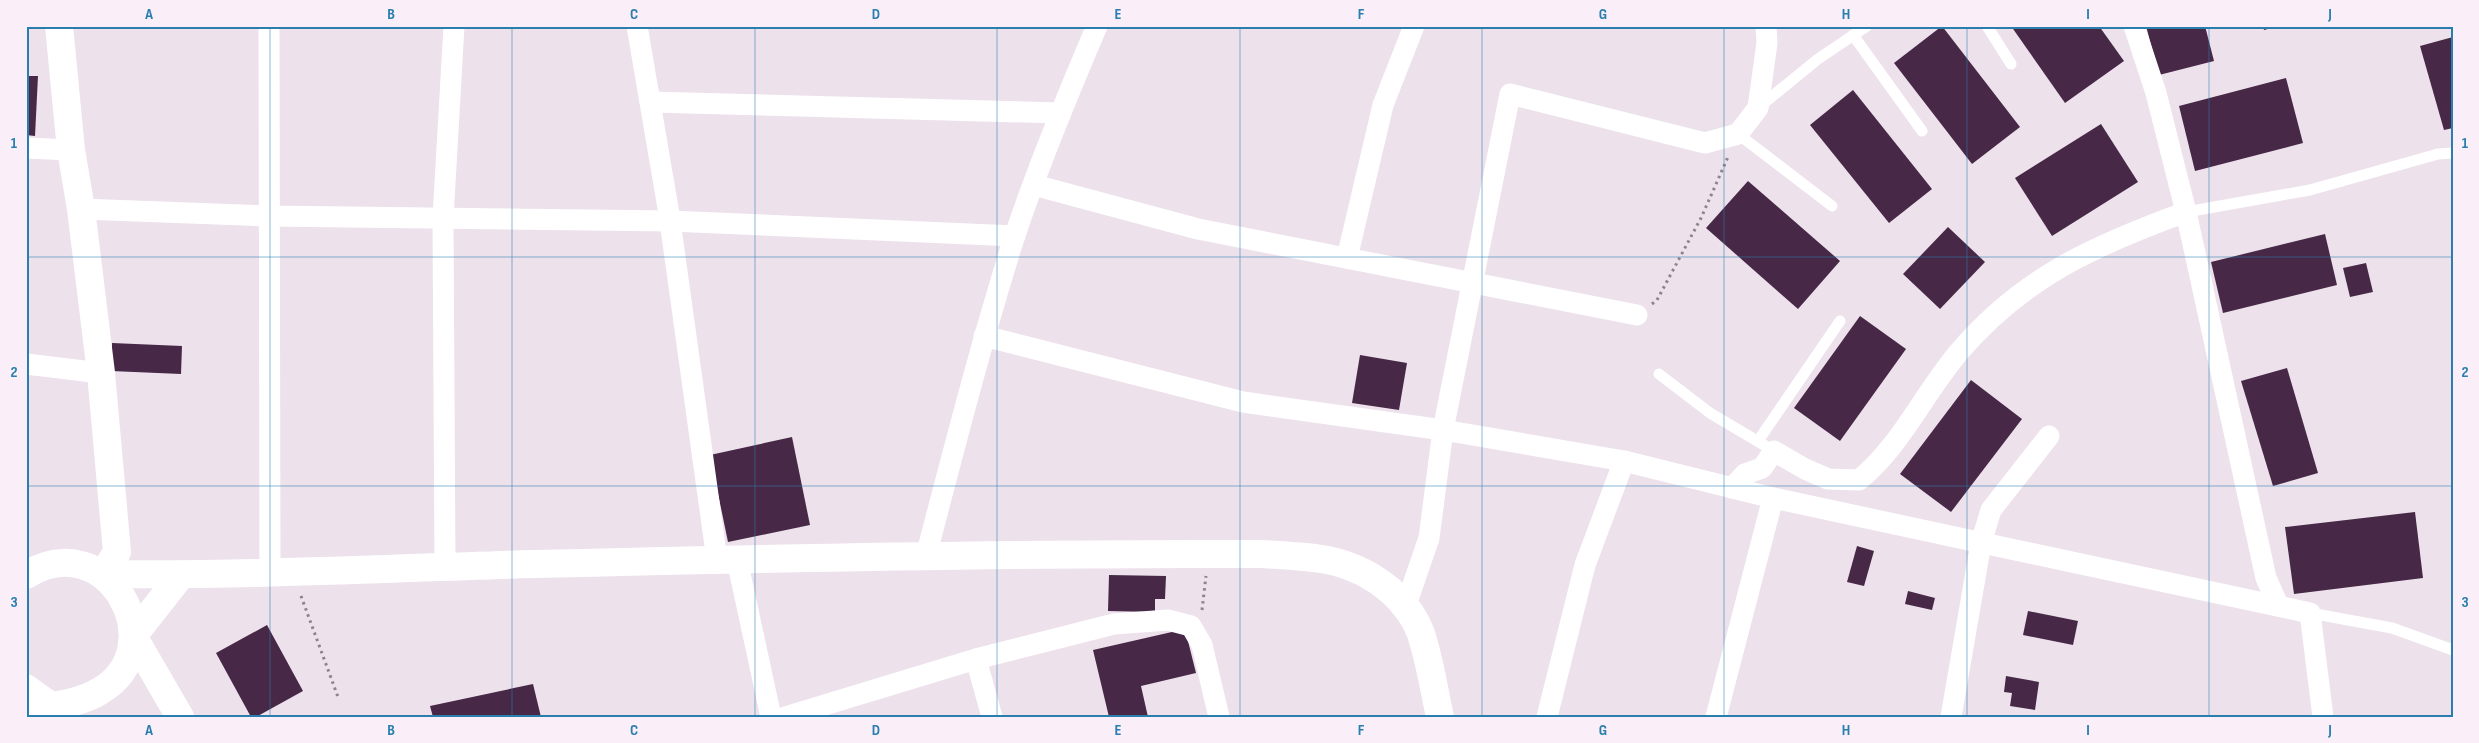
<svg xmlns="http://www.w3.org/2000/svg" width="2479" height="743" font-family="'Sofia Sans Condensed',sans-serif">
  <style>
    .building { fill: #472846 }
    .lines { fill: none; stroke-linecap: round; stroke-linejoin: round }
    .path { stroke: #8c838b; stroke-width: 3; stroke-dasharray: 2.5 4; stroke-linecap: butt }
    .lane { stroke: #fff; stroke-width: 11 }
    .street { stroke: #fff; stroke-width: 21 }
    .secondary { stroke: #fff; stroke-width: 28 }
    .primary { stroke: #fff; stroke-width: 28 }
    .grid { fill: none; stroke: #297eae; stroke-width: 1; stroke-opacity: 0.55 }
    .neatline { fill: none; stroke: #297eae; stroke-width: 2 }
    .grid-label { font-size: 16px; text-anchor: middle; font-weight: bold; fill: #297eae }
  </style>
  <rect width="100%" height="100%" fill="#ede1ec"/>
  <g class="building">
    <path d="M1942 26 2020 127 1972 164 1894 63Z"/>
    <path d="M2011 26H2099L2124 61 2065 103Z"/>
    <path d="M2146 26H2205L2214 61 2159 75Z"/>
    <path d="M2263 26H2275V27L2264 30Z"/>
    <path d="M2453 37V128L2444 130 2420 46Z"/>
    <path d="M26 76H38L35 136 26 135Z"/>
    <path d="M2286 78 2303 143 2195 171 2179 106Z"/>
    <path d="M1853 90 1932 189 1889 223 1810 125Z"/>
    <path d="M2101 124 2138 182 2052 236 2015 178Z"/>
    <path d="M1748 181 1840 261 1798 309 1706 228Z"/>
    <path d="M1948 227 1985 262 1940 309 1903 274Z"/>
    <path d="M2325 234 2337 285 2223 313 2211 262Z"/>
    <path d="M2366 263 2373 292 2350 297 2343 268Z"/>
    <path d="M1860 316 1906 349 1840 441 1794 408Z"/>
    <path d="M112 343 182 346 181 374 111 371Z"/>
    <path d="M1360 355 1407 363 1399 410 1352 403Z"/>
    <path d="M2287 368 2318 473 2273 486 2241 381Z"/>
    <path d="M1971 380 2022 419 1951 512 1900 474Z"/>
    <path d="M792 437 810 525 728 542 710 455Z"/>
    <path d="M2415 512 2423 578 2294 594 2285 527Z"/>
    <path d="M1857 546 1874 551 1864 586 1847 582Z"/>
    <path d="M1109 575 1166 576 1165 599H1155V612L1108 611Z"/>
    <path d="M1908 591 1935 598 1932 610 1905 604Z"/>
    <path d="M2028 611 2078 621 2073 645 2023 635Z"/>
    <path d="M267 625 303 691 256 717H251L216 653Z"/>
    <path d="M1185 629 1196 673 1141 686 1148 717H1109L1093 650Z"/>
    <path d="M2006 676 2039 682 2035 710 2010 706 2012 693 2004 692Z"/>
    <path d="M533 684 541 717H433L430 706Z"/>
  </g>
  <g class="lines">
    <g class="path">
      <path d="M1652 304 1657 300 1701 218 1728 157"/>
      <path d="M301 596 338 697"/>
      <path d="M1202 610 1206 576"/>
    </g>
    <g class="lane">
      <path d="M1987 26 2011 64"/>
      <path d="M1853 35 1922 131"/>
      <path d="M1759 107 1818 59 1867 26"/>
      <path d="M1738 134 1832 206"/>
      <path d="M2186 212 2310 190 2438 154 2453 153"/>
      <path d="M1659 374 1710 413 1774 451"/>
      <path d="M1758 441 1840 321"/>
      <path d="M2310 613 2392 628 2453 650"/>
    </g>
    <g class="street">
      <path d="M269 26 270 574"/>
      <path d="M637 26 669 214 717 560"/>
      <path d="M2134 26 2156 93 2186 212 2266 578 2278 605"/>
      <path d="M650 102 1060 113"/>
      <path d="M26 148 71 150"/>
      <path d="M1034 185 1198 229 1637 315"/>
      <path d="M81 209 268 216 670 221 1015 236"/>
      <path d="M1347 258 1383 105 1414 26"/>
      <path d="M984 336 1243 402 1443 430 1624 461 1773 498 2310 613 2323 717"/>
      <path d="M26 364 101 373"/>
      <path d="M1732 488 1745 474 1762 468 1774 451 1805 469 1828 479 1859 480C1901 446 1924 393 1959 352 2023 277 2095 245 2186 212"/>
      <path d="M926 556C954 449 981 343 1014 238 1038 166 1067 96 1097 26"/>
      <path d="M737 560 771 717"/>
      <path d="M445 567 443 218 454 26"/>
      <path d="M1406 605 1429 538 1443 430 1510 94 1705 143 1738 134 1758 108 1767 43 1766 26"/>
      <path d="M976 659 1114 624 1168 620 1191 626 1202 645 1219 717"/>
      <path d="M785 717 976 659 992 717"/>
      <path d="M1547 717 1585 565 1624 461"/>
      <path d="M1716 717 1773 498"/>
      <path d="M1951 717 1981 543 1991 510 2049 436"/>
    </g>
    <g class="secondary">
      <path d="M59 26 71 150 81 209 101 373 117 552 103 574"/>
      <path d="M103 574C247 576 390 568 534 564 776 558 1019 553 1261 554 1312 557 1350 556 1391 591 1404 603 1415 617 1421 634 1430 661 1434 690 1440 717"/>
      <path d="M26 575C108 524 175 647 100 691 79 704 50 706 26 711"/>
      <path d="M180 717 133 636 181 575"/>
    </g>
    <path class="primary" d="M26 688 66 717"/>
  </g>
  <path class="grid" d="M270 26V717M512 26V717M755 26V717M997 26V717M1240 26V717M1482 26V717M1724 26V717M1967 26V717M2209 26V717M26 257H2453M26 486H2453"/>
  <rect width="2479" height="743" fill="none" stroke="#faeff9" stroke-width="55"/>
  <rect x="28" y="28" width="2424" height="688" class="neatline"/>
  <g class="grid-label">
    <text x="149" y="19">A</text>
    <text x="391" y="19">B</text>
    <text x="634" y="19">C</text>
    <text x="876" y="19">D</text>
    <text x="1118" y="19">E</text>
    <text x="1361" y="19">F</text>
    <text x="1603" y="19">G</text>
    <text x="1846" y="19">H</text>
    <text x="2088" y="19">I</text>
    <text x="2330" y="19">J</text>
    <text x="14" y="148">1</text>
    <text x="2465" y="148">1</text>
    <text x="14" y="377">2</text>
    <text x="2465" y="377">2</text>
    <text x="14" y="607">3</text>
    <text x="2465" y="607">3</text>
    <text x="149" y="735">A</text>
    <text x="391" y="735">B</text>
    <text x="634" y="735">C</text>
    <text x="876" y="735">D</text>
    <text x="1118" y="735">E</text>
    <text x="1361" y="735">F</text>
    <text x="1603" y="735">G</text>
    <text x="1846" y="735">H</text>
    <text x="2088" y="735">I</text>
    <text x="2330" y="735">J</text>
  </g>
</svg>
